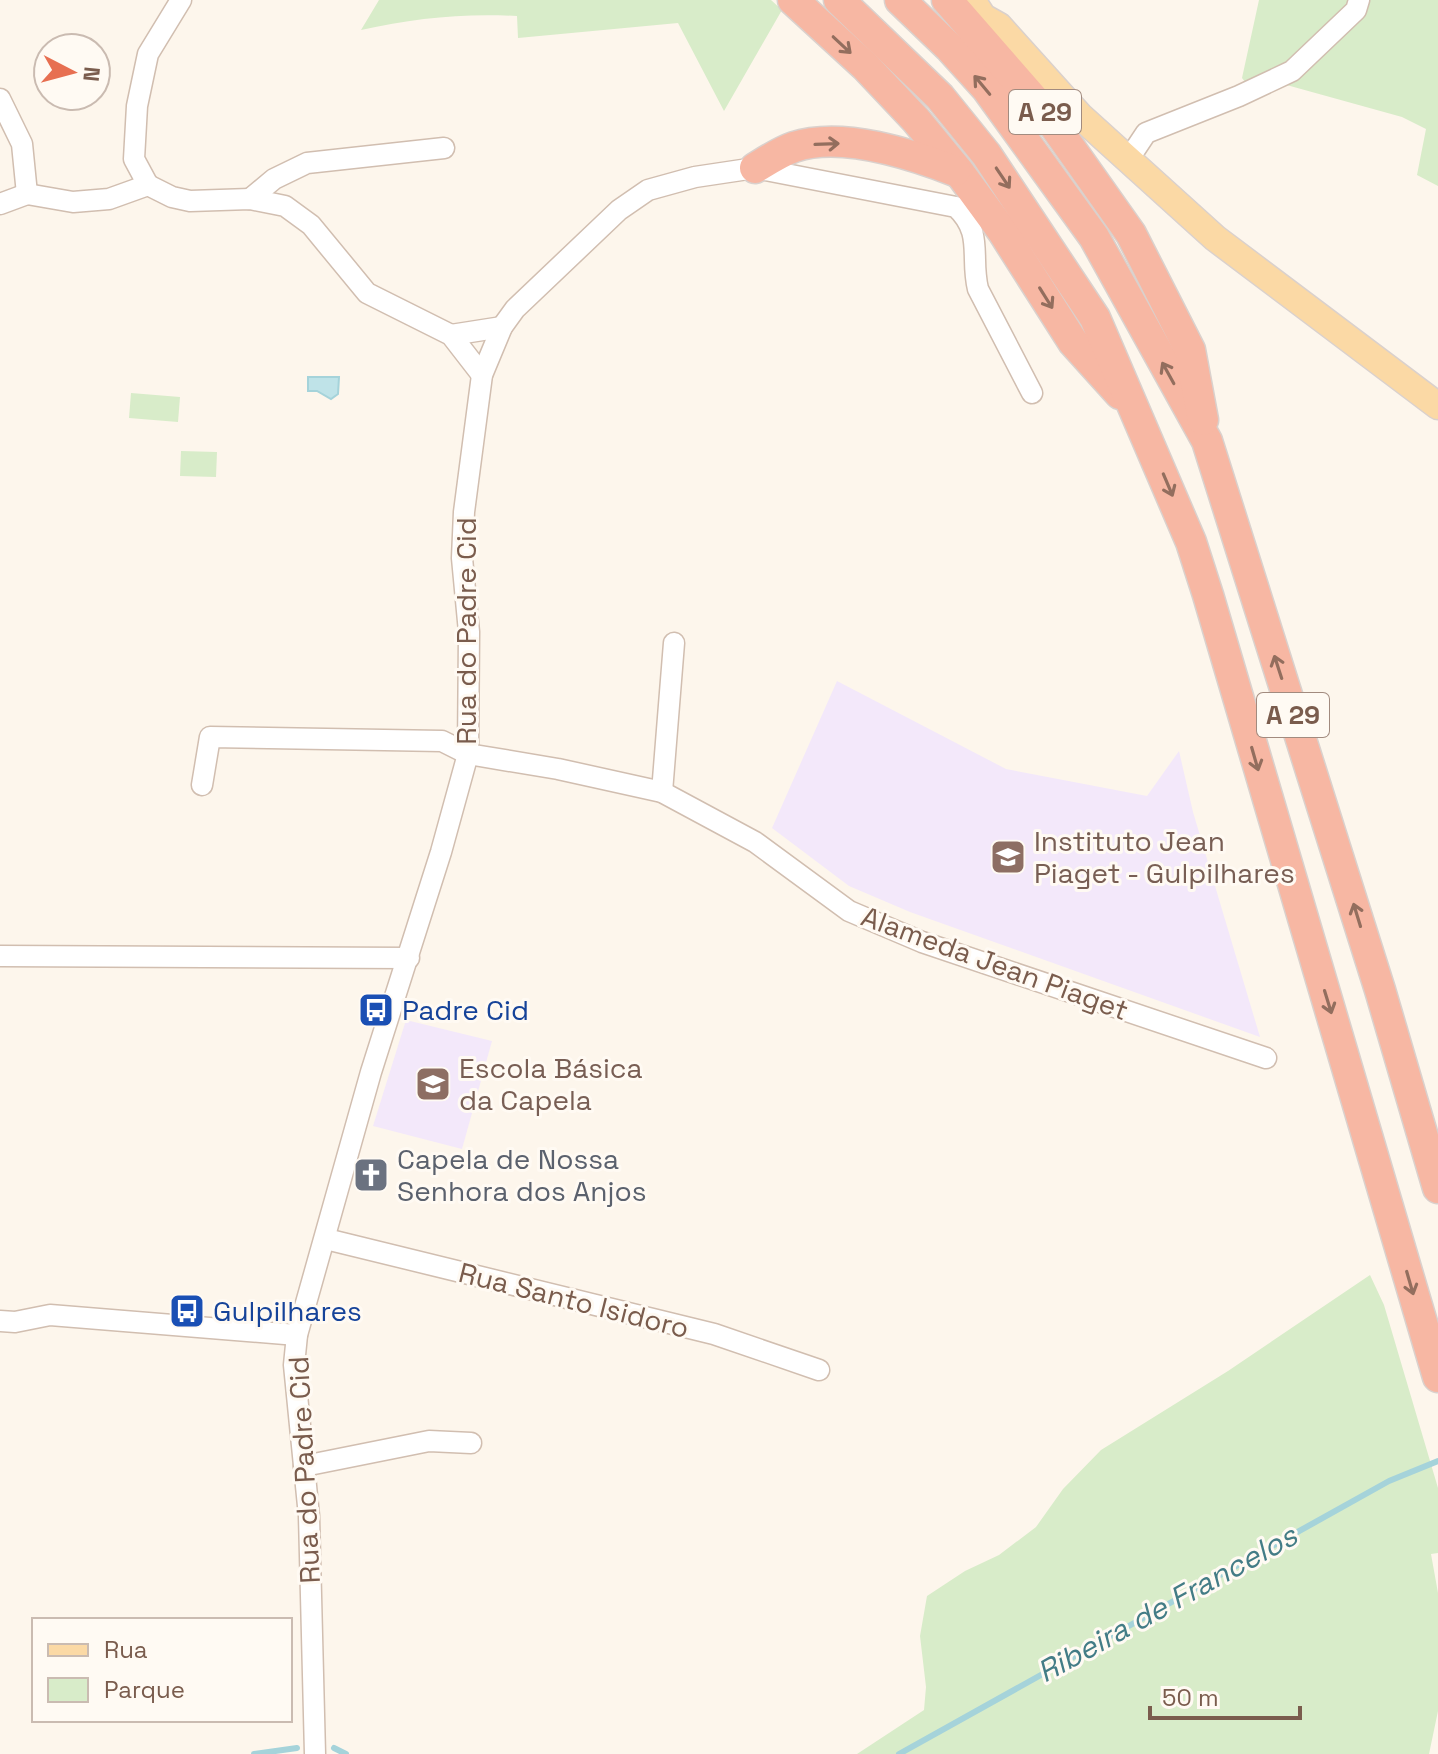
<svg xmlns="http://www.w3.org/2000/svg" width="1438" height="1754" font-family="'Space Grotesk',sans-serif">
  <style>
    .education { fill: #f3e8fa }
    .green { fill: #d8ecc9 }
    .water { fill: #bfe3e8; stroke: #a5d3da; stroke-width: 2 }
    .lines { fill: none; stroke-linecap: round; stroke-linejoin: round }
    .stream { stroke: #a5d3da; stroke-width: 6 }
    .minor-casing { stroke: #d1beb0; stroke-width: 23 }
    .major-casing { stroke: #dad1cd; stroke-width: 29 }
    .highway-casing { stroke: #dad1cd; stroke-width: 33 }
    .minor { stroke: #fff; stroke-width: 20 }
    .major { stroke: #fbd9a5; stroke-width: 26 }
    .highway { stroke: #f7b7a3; stroke-width: 30 }
    .oneway { stroke: #936e5e }
    .labels { text-anchor: middle; stroke-width: 6; stroke-linejoin: round; paint-order: stroke }
    .shield { fill: #fffaf3; stroke: #a28b7f; stroke-width: 2 }
    .shield-label { font-size: 26px; font-weight: bold; fill: #7a5c4d }
    .street-label { font-size: 28px; fill: #7a5c4d; stroke: #fffaf3 }
    .education-label { font-size: 28px; fill: #785e54; stroke: #fffaf3; text-anchor: start }
    .transit-label { font-size: 28px; fill: #164399; stroke: #fffaf3; text-anchor: start }
    .worship-label { font-size: 28px; fill: #5b616d; stroke: #fffaf3; text-anchor: start }
    .water-label { font-size: 30px; font-style: italic; fill: #437c86; stroke: #fffaf3 }
  </style>
  <rect width="100%" height="100%" fill="#fdf6ec"/>
  <g class="education">
    <path d="M837 681 1006 769 1147 796 1179 751 1193 812 1260 1037 910 912 849 886 772 828Z"/>
    <path d="M406 1020 492 1041 462 1149 373 1126Z"/>
  </g>
  <g class="green">
    <path d="M379 0H771L782 10 724 111 678 23 518 38 517 16C464 13 413 18 361 30Z"/>
    <path d="M1259 0H1438V186L1417 175 1426 129 1402 117 1283 84 1253 92 1242 78Z"/>
    <path d="M131 393 180 397 178 422 129 418Z"/>
    <path d="M181 451 217 452 216 477 180 476Z"/>
    <path d="M1370 1275 1384 1305 1438 1488V1553L1431 1554 1438 1593V1711L1429 1754H857L924 1710 926 1687 920 1636 927 1596 965 1571 999 1555 1036 1527 1063 1489 1101 1450 1228 1371Z"/>
  </g>
  <path class="water" d="M308 377H339L338 394 331 399 317 391H308Z"/>
  <g class="lines">
    <g class="stream">
      <path d="M334 1748 346 1754"/>
      <path d="M254 1754 297 1748"/>
      <path d="M899 1754 1389 1481 1438 1461"/>
    </g>
    <defs>
      <g id="minor">
        <path d="M0 99 22 144 27 194"/>
        <path d="M1128 160 1146 133 1239 96 1292 71 1356 10 1359 0"/>
        <path d="M148 185 134 159 137 106 148 54 181 0"/>
        <path d="M27 194 73 202 109 199 148 185 172 197 190 201 250 199 285 206 311 225 367 293 451 335 482 375"/>
        <path d="M250 199 274 179 307 163 444 148"/>
        <path d="M0 204 27 194"/>
        <path d="M451 335 502 327"/>
        <path d="M202 785 210 737 442 741 468 754 558 769 662 792 755 842 849 911 922 942 1266 1058"/>
        <path d="M662 792 674 643"/>
        <path d="M0 956 409 958"/>
        <path d="M326 1239 714 1334 819 1370"/>
        <path d="M0 1321 15 1322 50 1315 297 1335"/>
        <path d="M304 1466 429 1441 471 1443"/>
        <path d="M315 1754 309 1516 294 1365 297 1335 371 1072 441 852 468 754 469 632 462 558 464 512 482 375 502 327 515 309 619 210 648 190 695 177 755 168 956 207C984 233 970 257 978 289L1032 393"/>
      </g>
      <path id="major" d="M972 0 983 17 999 26 1080 116 1215 238 1438 406"/>
      <g id="highway">
        <path d="M793 0 865 66 916 120 959 172 1003 232 1073 342 1120 394"/>
        <path d="M839 0 940 97 986 154 1095 318 1191 542 1208 595 1438 1377"/>
        <path d="M900 0 949 47 987 89 1094 237 1207 441 1380 990 1438 1188"/>
        <path d="M947 0 1044 111 1131 234 1190 350 1203 420"/>
        <path d="M755 168C768 160 780 152 794 147 842 131 911 154 955 171"/>
      </g>
    </defs>
    <use href="#minor" class="minor-casing"/>
    <use href="#major" class="major-casing"/>
    <use href="#highway" class="highway-casing"/>
    <use href="#minor" class="minor"/>
    <use href="#major" class="major"/>
    <use href="#highway" class="highway"/>
  </g>
  <defs><path id="oneway-shaft" d="M-6 0H5M1.5-3L5.5 0L1.5 3" fill="none" stroke-width="1.6" stroke-linecap="round" stroke-linejoin="round" transform="scale(2)"/></defs>
  <g class="oneway">
    <use href="#oneway-shaft" transform="translate(842 45) rotate(43)"/>
    <use href="#oneway-shaft" transform="translate(982 85) rotate(-130)"/>
    <use href="#oneway-shaft" transform="translate(827 144) rotate(-2)"/>
    <use href="#oneway-shaft" transform="translate(1003 178) rotate(56)"/>
    <use href="#oneway-shaft" transform="translate(1046 298) rotate(58)"/>
    <use href="#oneway-shaft" transform="translate(1168 373) rotate(-119)"/>
    <use href="#oneway-shaft" transform="translate(1168 485) rotate(67)"/>
    <use href="#oneway-shaft" transform="translate(1278 667) rotate(-108)"/>
    <use href="#oneway-shaft" transform="translate(1255 759) rotate(74)"/>
    <use href="#oneway-shaft" transform="translate(1357 915) rotate(-107)"/>
    <use href="#oneway-shaft" transform="translate(1328 1002) rotate(73)"/>
    <use href="#oneway-shaft" transform="translate(1410 1283) rotate(74)"/>
  </g>
  <defs>
    <symbol id="university-square" viewBox="-11 -11 22 22"><rect x="-9" y="-9" width="18" height="18" rx="4" fill="#8d6e63" stroke="#fffaf3"/><path d="M0-5L7-2L0 1L-7-2ZM-4 1L0 2.5L4 1V4Q0 6-4 4Z" fill="#fff"/></symbol>
    <symbol id="bus-square" viewBox="-11 -11 22 22"><rect x="-9" y="-9" width="18" height="18" rx="4" fill="#1a4fb4" stroke="#fffaf3"/><path d="M-5-6H5V4H4V6H2V4H-2V6H-4V4H-5ZM-3.5-4V0h7V-4ZM-3.5 1.2v1.5H-2V1.2ZM2 1.2v1.5H3.5V1.2Z" fill="#fff"/></symbol>
    <symbol id="school-square" viewBox="-11 -11 22 22"><rect x="-9" y="-9" width="18" height="18" rx="4" fill="#8d6e63" stroke="#fffaf3"/><path d="M0-5L7-2L0 1L-7-2ZM-4 1L0 2.5L4 1V4Q0 6-4 4Z" fill="#fff"/></symbol>
    <symbol id="church-square" viewBox="-11 -11 22 22"><rect x="-9" y="-9" width="18" height="18" rx="4" fill="#6b7280" stroke="#fffaf3"/><path d="M-1.2-6h2.4v3.5h3.3v2.4h-3.3V6h-2.4V-.1h-3.3v-2.4h3.3Z" fill="#fff"/></symbol>
  </defs>
  <g fill-rule="evenodd">
    <use href="#university-square" x="988" y="837" width="40" height="40"/>
    <use href="#bus-square" x="356" y="990" width="40" height="40"/>
    <use href="#school-square" x="413" y="1064" width="40" height="40"/>
    <use href="#church-square" x="351" y="1155" width="40" height="40"/>
    <use href="#bus-square" x="167" y="1291" width="40" height="40"/>
  </g>
  <g class="labels">
    <g class="shield">
      <rect x="1009" y="90" width="72" height="44" rx="6"/>
      <rect x="1257" y="693" width="72" height="44" rx="6"/>
    </g>
    <g class="shield-label">
      <text x="1045" y="121">A 29</text>
      <text x="1293" y="724">A 29</text>
    </g>
    <g class="street-label">
      <text transform="translate(466 631) rotate(-90)" y="10">Rua do Padre Cid</text>
      <text transform="translate(995 963) rotate(20)" y="10">Alameda Jean Piaget</text>
      <text transform="translate(574 1300) rotate(14)" y="10">Rua Santo Isidoro</text>
      <text transform="translate(304 1470) rotate(-93)" y="10">Rua do Padre Cid</text>
    </g>
    <g class="education-label">
      <text x="1034" y="851">Instituto Jean<tspan x="1034" dy="32">Piaget - Gulpilhares</tspan></text>
      <text x="459" y="1078">Escola Básica<tspan x="459" dy="32">da Capela</tspan></text>
    </g>
    <g class="transit-label">
      <text x="402" y="1020">Padre Cid</text>
      <text x="213" y="1321">Gulpilhares</text>
    </g>
    <g class="worship-label">
      <text x="397" y="1169">Capela de Nossa<tspan x="397" dy="32">Senhora dos Anjos</tspan></text>
    </g>
    <g class="water-label">
      <text transform="translate(1167 1604) rotate(-29)" y="10">Ribeira de Francelos</text>
    </g>
  </g>
  <rect x="32" y="1618" width="260" height="104" fill="#fffaf3" stroke="#cabbb1" stroke-width="2"/>
  <rect x="48" y="1644" width="40" height="12" fill="#fbd9a5" stroke="#cabbb1" stroke-width="2"/>
  <text x="104" y="1658" font-size="24" fill="#7a5c4d">Rua</text>
  <rect x="48" y="1678" width="40" height="24" fill="#d8ecc9" stroke="#cabbb1" stroke-width="2"/>
  <text x="104" y="1698" font-size="24" fill="#7a5c4d">Parque</text>
  <g transform="translate(72 72) rotate(96)"><circle r="38" fill="#fffaf3" stroke="#cabbb1" stroke-width="2"/>
  <path d="M0-6L14 30L0 20L-14 30Z" fill="#e76f51"/>
  <text y="-12" font-size="22" font-weight="bold" text-anchor="middle" fill="#7a5c4d">N</text>
  </g>
  <path d="M1150 1706v12h150v-12" fill="none" stroke="#7a5c4d" stroke-width="4"/>
  <text x="1162" y="1706" font-size="24" fill="#7a5c4d" stroke="#fffaf3" stroke-width="6" paint-order="stroke">50 m</text>
</svg>
